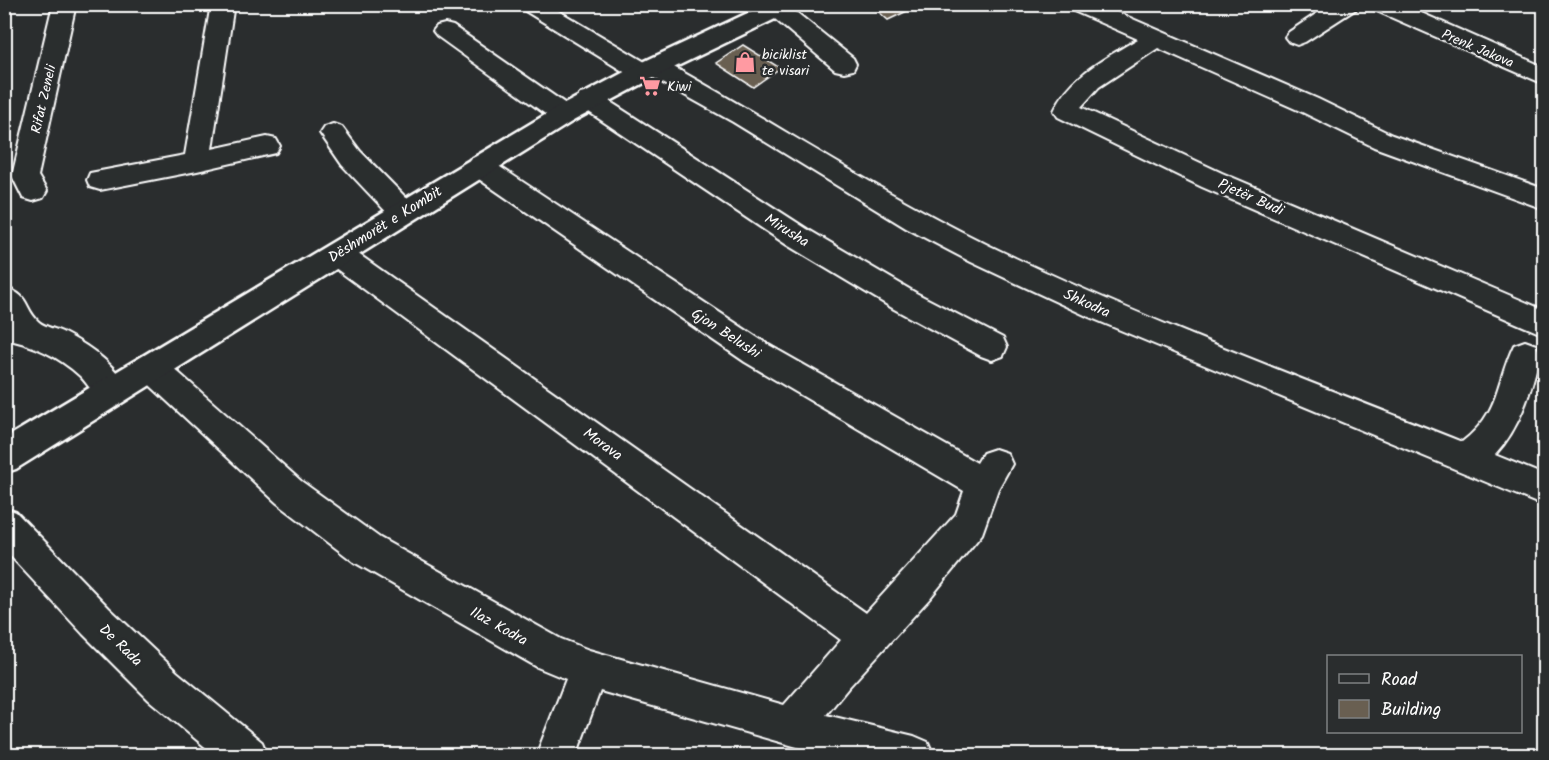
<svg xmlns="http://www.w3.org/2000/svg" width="1549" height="760" font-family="Kalam,sans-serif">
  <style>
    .building { fill: #695f51; stroke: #fff; stroke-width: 1.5 }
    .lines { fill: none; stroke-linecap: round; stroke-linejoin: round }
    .minor-casing { stroke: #fff; stroke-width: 4 }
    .major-casing { stroke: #fff; stroke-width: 5 }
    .minor { fill: #2a2d2e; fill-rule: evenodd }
    .major { fill: #2a2d2e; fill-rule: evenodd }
    .labels { text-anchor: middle; stroke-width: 5; stroke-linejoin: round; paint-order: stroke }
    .far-street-label { font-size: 14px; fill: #fff; stroke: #2a2d2e }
    .far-poi-label { font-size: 14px; fill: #fff; stroke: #2a2d2e; text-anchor: start }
    .street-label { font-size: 15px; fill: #fff; stroke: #2a2d2e }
  </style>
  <rect width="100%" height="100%" fill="#2a2d2e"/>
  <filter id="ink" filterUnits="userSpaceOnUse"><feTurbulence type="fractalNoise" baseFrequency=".0167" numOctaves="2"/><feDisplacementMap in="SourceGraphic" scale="12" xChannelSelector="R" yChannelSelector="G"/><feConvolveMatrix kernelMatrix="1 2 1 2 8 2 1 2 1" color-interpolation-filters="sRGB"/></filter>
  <g filter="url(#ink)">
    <g class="building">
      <path d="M870 4H922L888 20Z"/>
      <path d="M743 45 780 68 753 87 716 63Z"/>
    </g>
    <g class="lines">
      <defs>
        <g id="minor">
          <path d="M53 4H76L38 176 47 191 43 198 33 201 23 198 12 176Z"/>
          <path d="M211 4H234L212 149 267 137 276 139 280 146 276 153 197 171 100 190 90 187 87 180 90 173 185 155Z"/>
          <path d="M519 4H547L645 62 654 59 663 61C772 121 877 191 990 246 1143 320 1304 379 1462 442 1501 412 1495 384 1514 345L1525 341 1536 345 1540 354C1531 391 1521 427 1495 455L1544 475V506L1089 317 971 262 906 228 733 122 652 77 643 80 634 78 522 9Z"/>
          <path d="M768 4H786L853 58 856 64 853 70 844 72 835 70 769 14 765 9Z"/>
          <path d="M1066 4H1098L1318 99 1392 135 1544 189V209L1374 147 1300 111 1158 48 1099 87 1081 107 1222 173 1544 310V335L1202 187 1058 117 1054 111C1069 76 1106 58 1138 39L1069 9Z"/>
          <path d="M1331 4H1359L1356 9 1305 42 1297 45 1289 42 1285 37 1289 32Z"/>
          <path d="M1369 4H1401L1544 67V84L1372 9Z"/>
          <path d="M445 24 453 26 573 109 577 115 573 121 564 124 555 121 437 36 433 31 437 26Z"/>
          <path d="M589 92 598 94 807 229 916 293 1003 338 1007 347 1003 356 992 360 981 356 894 309 787 245 580 106 576 100 580 94Z"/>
          <path d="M333 124 342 127 360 151 414 206 418 213 414 220 404 223 394 220 342 165 320 133 324 127Z"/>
          <path d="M479 156 488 159 767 344 977 463 983 453 995 449 1007 453 1012 464 998 489 982 534 930 598 848 688 826 715 914 736 928 742 934 756H829L600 691 576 756H536L566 679 537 667 354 562 277 503 140 376 135 367 140 358 151 354 162 358 301 481 380 538 561 639 589 650 784 705 841 640 327 262 323 254 327 246 337 243 347 246 866 613 956 514 964 491 745 362 470 173 466 166 470 159Z"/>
          <path d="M4 287C31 296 23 307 39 322 44 327 57 329 64 333 90 346 116 365 129 391L124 401C117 403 109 406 102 401 94 395 87 383 80 376 58 356 33 344 4 339Z"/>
          <path d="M4 508 16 512 109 608 177 672 262 742 268 756H216L149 700 83 634 4 549Z"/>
        </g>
        <path id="major" d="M767 4H800L796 9 663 73 573 121 16 469 4 473V439L555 109 645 61Z"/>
      </defs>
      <use href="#minor" class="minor-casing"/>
      <use href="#major" class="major-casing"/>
      <use href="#minor" class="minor"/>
      <use href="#major" class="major"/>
    </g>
  </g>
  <defs>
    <symbol id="shop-bare" viewBox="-9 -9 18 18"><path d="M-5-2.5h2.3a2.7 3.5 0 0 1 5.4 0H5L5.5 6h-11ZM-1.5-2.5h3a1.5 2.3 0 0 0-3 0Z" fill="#ff9aa2" stroke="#2a2d2e" stroke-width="2.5" paint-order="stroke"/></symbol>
    <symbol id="supermarket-bare" viewBox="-9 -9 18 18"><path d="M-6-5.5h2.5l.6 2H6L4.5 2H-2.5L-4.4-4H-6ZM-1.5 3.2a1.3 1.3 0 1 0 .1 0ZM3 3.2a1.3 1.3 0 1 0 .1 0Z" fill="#ff9aa2" stroke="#2a2d2e" stroke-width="2.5" paint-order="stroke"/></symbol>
  </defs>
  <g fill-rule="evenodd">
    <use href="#shop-bare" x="730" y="47" width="30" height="30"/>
    <use href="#supermarket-bare" x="635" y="71" width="30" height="30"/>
  </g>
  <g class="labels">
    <g class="far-street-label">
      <text transform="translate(1478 48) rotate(23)" y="5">Prenk Jakova</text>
      <text transform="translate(43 99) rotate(-77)" y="5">Rifat Zeneli</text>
    </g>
    <g class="far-poi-label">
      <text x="762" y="59">biciklist<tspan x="762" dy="16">te visari</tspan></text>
      <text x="667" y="91">Kiwi</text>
    </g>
    <g class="street-label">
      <text transform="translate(1251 197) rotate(24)" y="5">Pjetër Budi</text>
      <text transform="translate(385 224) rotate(-32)" y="5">Dëshmorët e Kombit</text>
      <text transform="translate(787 230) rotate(32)" y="5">Mirusha</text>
      <text transform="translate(1087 303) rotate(24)" y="5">Shkodra</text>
      <text transform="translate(726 333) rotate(33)" y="5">Gjon Belushi</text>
      <text transform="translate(603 444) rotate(36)" y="5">Morava</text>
      <text transform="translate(499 626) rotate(29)" y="5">Ilaz Kodra</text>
      <text transform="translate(121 645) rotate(44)" y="5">De Rada</text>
    </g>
  </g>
  <rect width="1549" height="760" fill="none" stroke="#2a2d2e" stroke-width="24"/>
  <rect x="12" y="12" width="1525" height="736" fill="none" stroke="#fff" stroke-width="2" filter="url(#ink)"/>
  <rect x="1327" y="655" width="195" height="78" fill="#2a2d2e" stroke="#7f8182" stroke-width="1.5"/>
  <rect x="1339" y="674" width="30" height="9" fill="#2a2d2e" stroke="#7f8182" stroke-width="1.5"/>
  <text x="1381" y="685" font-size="18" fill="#ffffff">Road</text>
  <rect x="1339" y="700" width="30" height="18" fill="#695f51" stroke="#7f8182" stroke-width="1.5"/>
  <text x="1381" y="715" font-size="18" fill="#ffffff">Building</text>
</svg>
